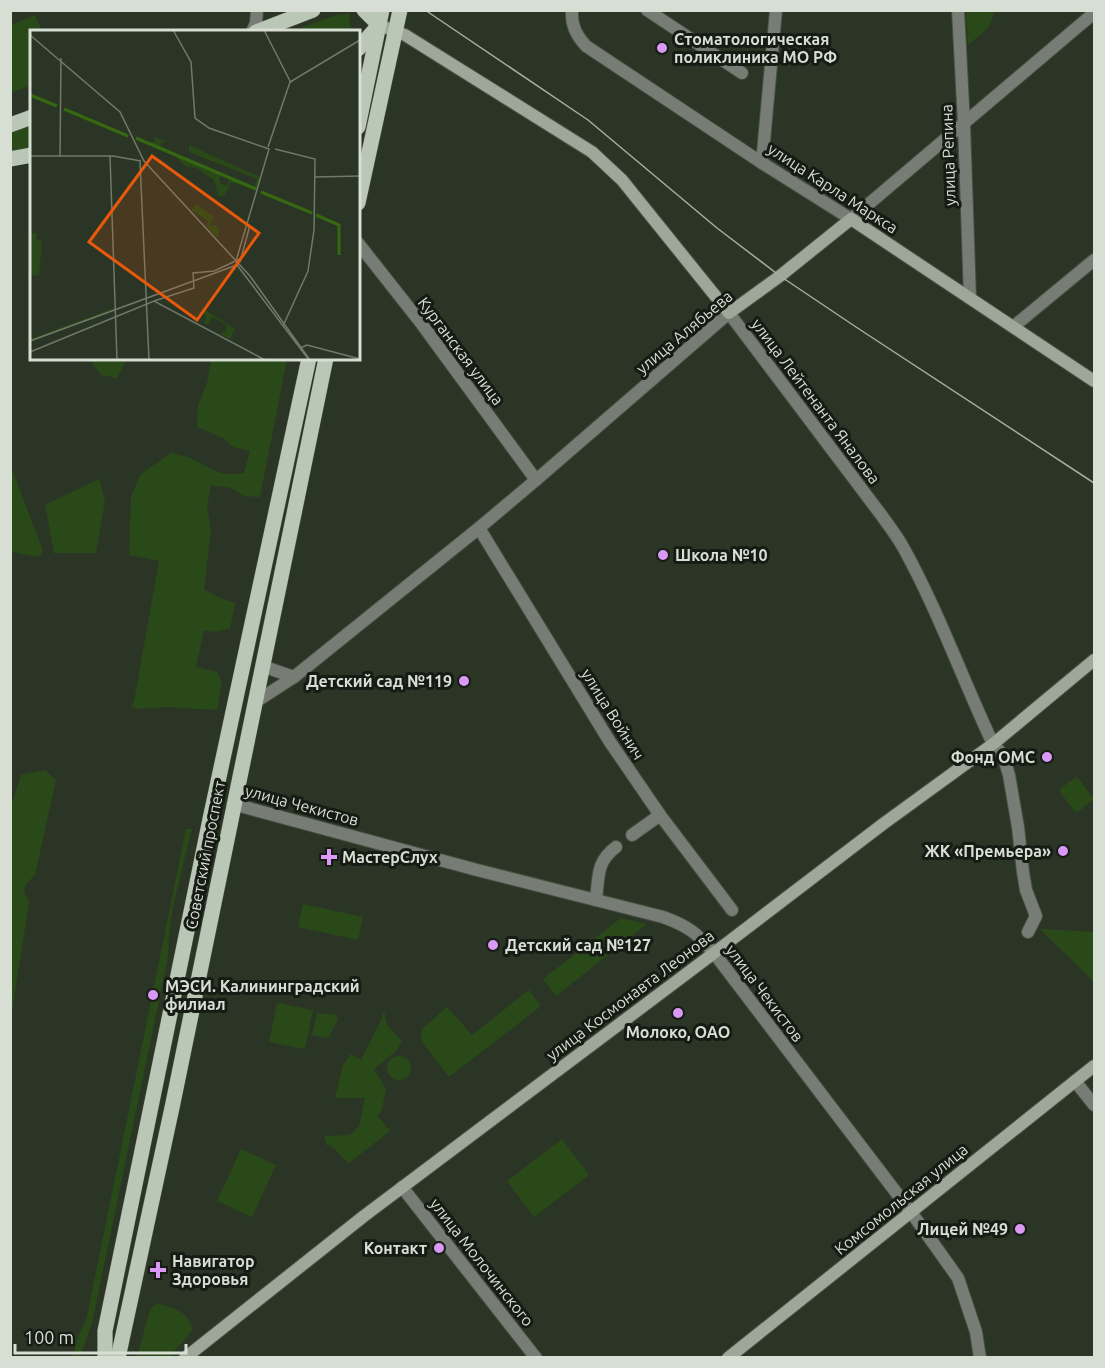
<svg xmlns="http://www.w3.org/2000/svg" width="1105" height="1368" font-family="Ubuntu,sans-serif">
  <style>
    .green { fill: #2a4918 }
    .lines { fill: none; stroke-linecap: round; stroke-linejoin: round }
    .minor-casing { stroke: #475041; stroke-width: 14 }
    .tertiary-casing { stroke: #475041; stroke-width: 14 }
    .secondary-casing { stroke: #475041; stroke-width: 14 }
    .primary-casing { stroke: #475041; stroke-width: 16 }
    .minor { stroke: #777d74; stroke-width: 12 }
    .tertiary { stroke: #777d74; stroke-width: 12 }
    .secondary { stroke: #9ea799; stroke-width: 12 }
    .primary { stroke: #bbc7b6; stroke-width: 15 }
    .tram { stroke: #a6aea1; stroke-width: 1.5 }
    .poi-dot { fill: #db99f6; stroke: #161b14; stroke-width: 2 }
    .labels { text-anchor: middle; stroke-width: 6; stroke-linejoin: round; paint-order: stroke }
    .poi-label { font-size: 16px; font-weight: bold; fill: #d7ded3; stroke: #161b14; text-anchor: start }
    .street-label { font-size: 16px; fill: #d7ded3; stroke: #161b14 }
    .inset-river { fill: none; stroke: #366812; stroke-width: 3 }
    .inset-road { fill: none; stroke: #70796b; stroke-width: 1.5 }
    .view { fill: #e8590c; fill-opacity: 0.15; stroke: #e8590c; stroke-width: 3 }
    .inset-edge { fill: none; stroke: #d7ded3; stroke-width: 3 }
  </style>
  <rect width="100%" height="100%" fill="#2b3525"/>
  <g class="green">
    <path d="M966 11H995L988 28 968 45Z"/>
    <path d="M349 13 351 31H292L336 15Z"/>
    <path d="M35 15 42 31 32 32 31 85 11 93V25Z"/>
    <path d="M31 125V149L11 153V133Z"/>
    <path d="M91 359H126L125 362 117 378 101 375 93 364Z"/>
    <path d="M211 359H287L260 497 244 496 231 488 211 485 207 507 211 530 204 589 222 599 235 603 230 629 213 632 204 630 196 667 217 672 222 682 217 710 166 707 136 709 131 706 134 701 159 561 129 555 131 496 141 474 171 453C175 454 180 455 185 456 209 464 215 479 244 473L250 451 233 447 223 438 197 427 198 405 207 383Z"/>
    <path d="M11 467 43 551 39 557 11 552Z"/>
    <path d="M99 479 105 501 96 553H54L45 505Z"/>
    <path d="M45 770 56 780 35 875C24 886 21 888 29 902L11 1018 10 810 21 775Z"/>
    <path d="M1076 777 1078 778 1094 799 1078 812 1074 811 1060 792V789Z"/>
    <path d="M186 829H192L174 902 169 932 168 957 92 1323 80 1357H73L78 1336 86 1321Z"/>
    <path d="M303 904 363 917 358 940 298 927Z"/>
    <path d="M621 918 647 924 556 996 543 979Z"/>
    <path d="M1040 929 1094 932V982Z"/>
    <path d="M529 990 541 1006 449 1077 421 1040 422 1029 447 1007 472 1035Z"/>
    <path d="M277 1003 313 1010 305 1049 269 1042Z"/>
    <path d="M384 1010 387 1025 402 1041 397 1050 374 1069 386 1089 381 1112 377 1115 390 1131 349 1163 330 1145 327 1146 324 1136 350 1135 359 1126 365 1098H335L343 1065 351 1054 361 1060 382 1018Z"/>
    <path d="M317 1013 336 1015 338 1019 329 1037 327 1038 312 1035Z"/>
    <circle cx="399" cy="1068" r="12"/>
    <path d="M562 1139 589 1175 534 1217 507 1181Z"/>
    <path d="M241 1149 276 1165 252 1217 217 1201Z"/>
    <path d="M157 1303C174 1309 188 1310 193 1330L169 1357H137L150 1310Z"/>
  </g>
  <g class="lines">
    <defs>
      <g id="minor">
        <path d="M572 10C571 25 576 35 586 46L762 163"/>
        <path d="M647 10 742 73"/>
        <path d="M851 219 1094 13"/>
        <path d="M358 243 421 323 536 480"/>
        <path d="M479 528 610 742 660 815 732 910"/>
        <path d="M993 744 1003 755 1009 775 1018 827 1023 872 1026 890 1036 916 1028 932"/>
        <path d="M632 835 660 815"/>
        <path d="M596 900C599 876 596 862 616 847"/>
        <path d="M1075 1081 1094 1105"/>
        <path d="M402 1187 536 1358"/>
      </g>
      <g id="tertiary">
        <path d="M776 10 762 163 851 219"/>
        <path d="M958 10 964 124 970 298"/>
        <path d="M252 32 256 23 257 10"/>
        <path d="M1013 327 1094 260"/>
        <path d="M262 666 294 677"/>
        <path d="M254 703 294 677 479 528 536 480 729 313 882 516C889 526 897 536 903 547 938 610 962 678 993 744"/>
        <path d="M233 804 477 870 663 917C688 926 697 933 714 953L911 1212 958 1278 976 1332 980 1358"/>
      </g>
      <g id="secondary">
        <path d="M379 25 405 35 592 152 622 180 729 313 780 276 851 219 1094 381"/>
        <path d="M185 1358 364 1216 714 953 883 824 993 744 1094 660"/>
        <path d="M728 1358 1094 1066"/>
      </g>
      <g id="primary">
        <path d="M364 10 379 25"/>
        <path d="M256 32 313 10"/>
        <path d="M358 49 379 25"/>
        <path d="M10 125 32 117"/>
        <path d="M358 127 382 10"/>
        <path d="M10 159 32 155"/>
        <path d="M358 203 400 10"/>
        <path d="M105 1358V1331L210 819 309 358"/>
        <path d="M118 1358 173 1103 326 358"/>
      </g>
    </defs>
    <use href="#minor" class="minor-casing"/>
    <use href="#tertiary" class="tertiary-casing"/>
    <use href="#secondary" class="secondary-casing"/>
    <use href="#primary" class="primary-casing"/>
    <use href="#minor" class="minor"/>
    <use href="#tertiary" class="tertiary"/>
    <use href="#secondary" class="secondary"/>
    <use href="#primary" class="primary"/>
    <path class="tram" d="M425 10 588 120 717 228 780 276 856 327 1094 483"/>
  </g>
  <g class="poi-dot">
    <circle cx="662" cy="48" r="6"/>
    <circle cx="663" cy="555" r="6"/>
    <circle cx="464" cy="681" r="6"/>
    <circle cx="1047" cy="757" r="6"/>
    <circle cx="1063" cy="851" r="6"/>
    <path d="M326 848h6v6h6v6h-6v6h-6v-6h-6v-6h6z"/>
    <circle cx="493" cy="945" r="6"/>
    <circle cx="153" cy="995" r="6"/>
    <circle cx="678" cy="1013" r="6"/>
    <circle cx="1020" cy="1229" r="6"/>
    <circle cx="439" cy="1248" r="6"/>
    <path d="M155 1261h6v6h6v6h-6v6h-6v-6h-6v-6h6z"/>
  </g>
  <g class="labels">
    <g class="poi-label">
      <text x="674" y="45">Стоматологическая<tspan x="674" dy="18">поликлиника МО РФ</tspan></text>
      <text x="675" y="561">Школа №10</text>
      <text x="452" y="687" text-anchor="end">Детский сад №119</text>
      <text x="1035" y="763" text-anchor="end">Фонд ОМС</text>
      <text x="1051" y="857" text-anchor="end">ЖК «Премьера»</text>
      <text x="342" y="863">МастерСлух</text>
      <text x="505" y="951">Детский сад №127</text>
      <text x="165" y="992">МЭСИ. Калининградский<tspan x="165" dy="18">филиал</tspan></text>
      <text x="678" y="1038" text-anchor="middle">Молоко, ОАО</text>
      <text x="1008" y="1235" text-anchor="end">Лицей №49</text>
      <text x="427" y="1254" text-anchor="end">Контакт</text>
      <text x="172" y="1267">Навигатор<tspan x="172" dy="18">Здоровья</tspan></text>
    </g>
    <g class="street-label">
      <text transform="translate(948 155) rotate(-92)" y="6">улица Репина</text>
      <text transform="translate(833 188) rotate(33)" y="6">улица Карла Маркса</text>
      <text transform="translate(684 332) rotate(-40)" y="6">улица Алябьева</text>
      <text transform="translate(461 351) rotate(53)" y="6">Курганская улица</text>
      <text transform="translate(816 401) rotate(53)" y="6">улица Лейтенанта Яналова</text>
      <text transform="translate(613 714) rotate(58)" y="6">улица Войнич</text>
      <text transform="translate(302 805) rotate(15)" y="6">улица Чекистов</text>
      <text transform="translate(205 855) rotate(-79)" y="6">Советский проспект</text>
      <text transform="translate(765 993) rotate(53)" y="6">улица Чекистов</text>
      <text transform="translate(630 995) rotate(-37)" y="6">улица Космонавта Леонова</text>
      <text transform="translate(901 1199) rotate(-39)" y="6">Комсомольская улица</text>
      <text transform="translate(482 1262) rotate(52)" y="6">улица Молочинского</text>
    </g>
  </g>
  <g transform="translate(30 30)">
    <rect width="330" height="330" fill="#2b3525"/>
    <path d="M123 107 138 112H132L130 116 190 143V153L197 156 200 148 224 157 227 149 159 122V115L230 147 226 160 201 152 195 165 189 167 184 150 165 137 160 139 162 135 158 138 146 127 123 117 119 113 125 111ZM167 174 184 187 179 196 185 195 190 200 187 207 176 196 178 191 161 180ZM0 203H7L6 210 12 211 9 246 0 245ZM171 277 205 299 200 309 189 303H195L197 295 182 287 178 295 174 293 176 288ZM84 278V280L0 312V309Z" fill="#2a4918"/>
    <path class="inset-river" d="M0 65 27 76M34 79 98 106M106 108 226 159M231 162 282 183M286 185 309 195V225"/>
    <path class="inset-road" d="M143 0 161 32 165 88 179 98 239 119 206 231M234 0 261 53M0 5 90 82 114 131 220 246 280 330M238 117 260 52 330 10M245 119 285 129 284 200 278 241 253 296M0 126H83L111 131M80 126 87 330M30 127 31 28M110 132 119 330M285 147 330 146M210 232 220 195M124 271 164 258 163 243 184 241 210 229M0 311 207 235 279 330M270 318 277 315 330 329M0 322 124 271 235 330"/>
    <path class="view" d="M122 126 229 203 167 290 59 212Z"/>
    <rect width="330" height="330" class="inset-edge"/>
  </g>
  <rect width="1105" height="1368" fill="none" stroke="#d7ded3" stroke-width="24"/>
  <path d="M15 1344v9h171v-9" fill="none" stroke="#d7ded3" stroke-width="3"/>
  <text x="24" y="1344" font-size="18" fill="#d7ded3" stroke="#161b14" stroke-width="4.5" paint-order="stroke">100 m</text>
</svg>
